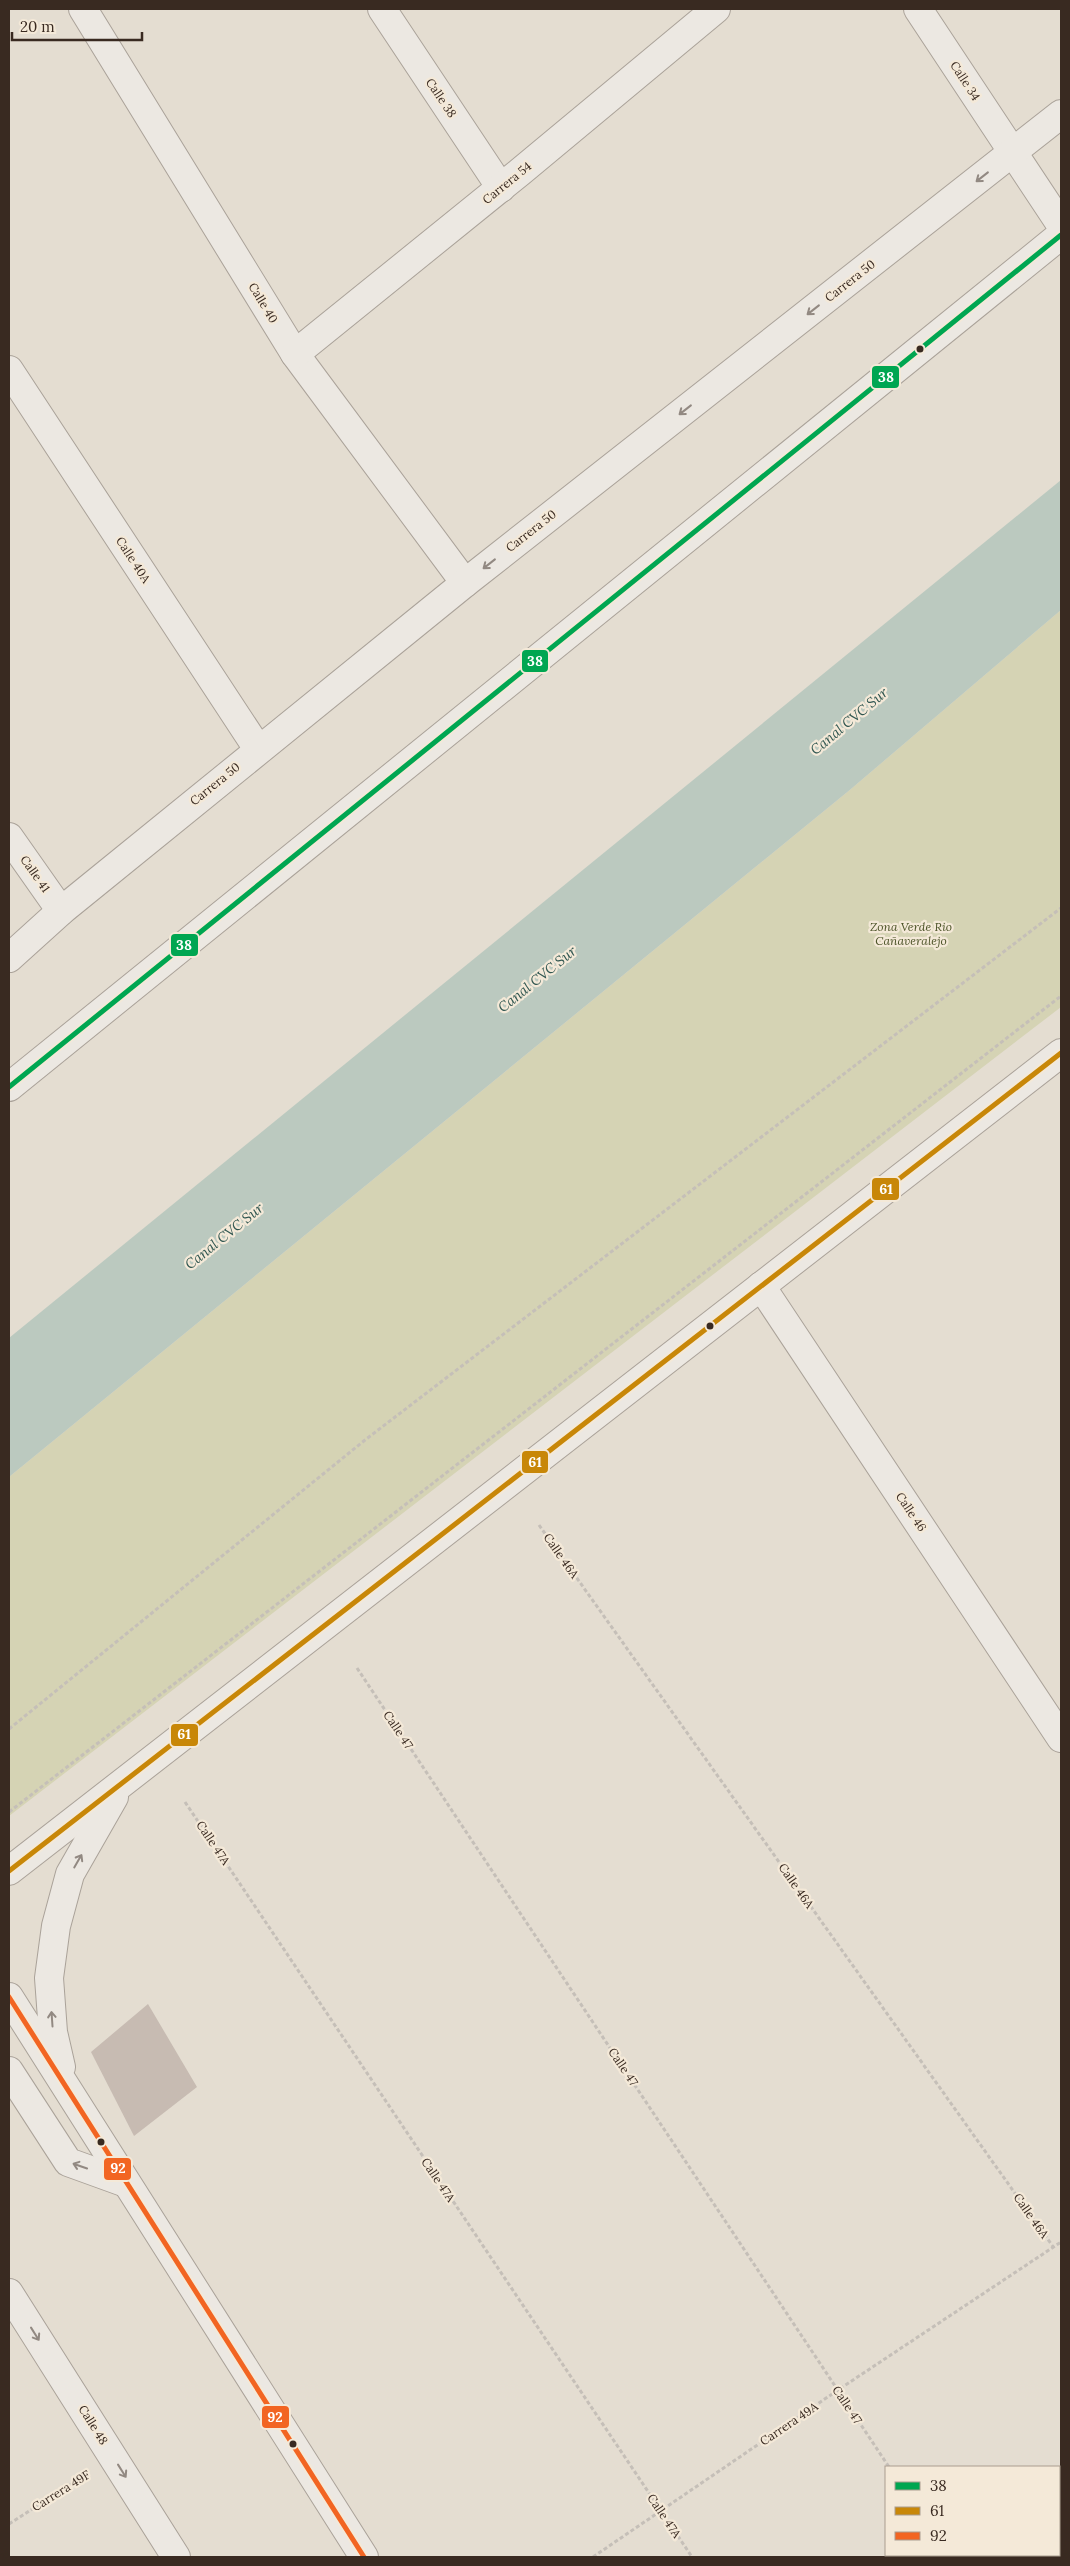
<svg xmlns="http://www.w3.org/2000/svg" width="1070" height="2566" font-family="Lora,serif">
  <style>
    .green { fill: #d5d3b4 }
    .water { fill: #bbc9bf }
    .building { fill: #c7bbb2 }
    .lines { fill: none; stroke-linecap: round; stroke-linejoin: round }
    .minor-casing { stroke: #aaa299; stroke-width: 30 }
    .tertiary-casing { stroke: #aaa299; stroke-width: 30 }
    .path { stroke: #c5bfb8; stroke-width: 3; stroke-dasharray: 4 2.5; stroke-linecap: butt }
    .minor { stroke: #ece8e2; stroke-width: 28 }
    .tertiary { stroke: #ece8e2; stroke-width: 28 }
    .bus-1-casing { stroke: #f4e9d8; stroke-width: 9 }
    .bus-2-casing { stroke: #f4e9d8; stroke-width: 9 }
    .bus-3-casing { stroke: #f4e9d8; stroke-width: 9 }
    .bus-1 { stroke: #00a651; stroke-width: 5 }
    .bus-2 { stroke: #c88708; stroke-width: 5 }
    .bus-3 { stroke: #f26522; stroke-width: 5 }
    .oneway { stroke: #928982 }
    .bus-dot { fill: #392a21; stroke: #f4e9d8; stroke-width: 2 }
    .labels { text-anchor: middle; stroke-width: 4.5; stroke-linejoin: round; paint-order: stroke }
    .street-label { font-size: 12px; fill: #392a21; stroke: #f4e9d8 }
    .park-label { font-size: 12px; font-style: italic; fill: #4d5429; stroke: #f4e9d8 }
    .water-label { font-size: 14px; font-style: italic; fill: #315751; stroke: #f4e9d8 }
    .line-badge { stroke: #f4e9d8; stroke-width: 2 }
    .badge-label { font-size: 14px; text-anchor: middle; font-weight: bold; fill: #fff }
  </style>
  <rect width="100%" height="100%" fill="#e4ddd1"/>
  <path class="green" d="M1061 610V1007L9 1816V1477L851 789Z"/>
  <path class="water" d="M1061 480V610L851 789 9 1477V1338Z"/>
  <path class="building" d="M148 2004 197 2087 134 2136 91 2052Z"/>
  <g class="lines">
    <defs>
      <g id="minor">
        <path d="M83 9 295 354 465 583"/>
        <path d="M382 9 501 188"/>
        <path d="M918 9 1061 225"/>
        <path d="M295 354 520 172 716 9"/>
        <path d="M9 370 258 749"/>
        <path d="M9 837 61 911"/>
        <path d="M9 958 61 911 465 583 1061 114"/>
        <path d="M9 1087 1061 235"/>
        <path d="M761 1286 1061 1738"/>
      </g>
      <g id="tertiary">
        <path d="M9 1871 1061 1053"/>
        <path d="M9 1997 364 2557"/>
        <path d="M61 2067 53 2032 49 1978 56 1926 70 1874 114 1797"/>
        <path d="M9 2071 68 2162 126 2183"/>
        <path d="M9 2293 176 2557"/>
      </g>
    </defs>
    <use href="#minor" class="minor-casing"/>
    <use href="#tertiary" class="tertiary-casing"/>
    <g class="path">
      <path d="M539 1525 1054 2248"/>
      <path d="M357 1668 889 2467"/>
      <path d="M9 1729 365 1440 1061 908"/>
      <path d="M185 1802 692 2557"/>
      <path d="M9 1812 1061 996"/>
      <path d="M9 2524 81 2478"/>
      <path d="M948 2555 949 2557"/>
      <path d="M593 2557 838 2390 1061 2242"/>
    </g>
    <use href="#minor" class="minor"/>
    <use href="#tertiary" class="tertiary"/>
    <defs>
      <path id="bus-1" d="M9 1087 1061 235"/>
      <path id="bus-2" d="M9 1871 1061 1053"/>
      <path id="bus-3" d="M9 1997 364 2557"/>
    </defs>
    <use href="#bus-1" class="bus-1-casing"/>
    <use href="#bus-2" class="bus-2-casing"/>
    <use href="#bus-3" class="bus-3-casing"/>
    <use href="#bus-1" class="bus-1"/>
    <use href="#bus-2" class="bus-2"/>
    <use href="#bus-3" class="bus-3"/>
  </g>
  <defs><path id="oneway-shaft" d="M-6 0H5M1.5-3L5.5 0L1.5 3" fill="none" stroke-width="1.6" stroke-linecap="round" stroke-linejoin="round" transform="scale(1.25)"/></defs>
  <g class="oneway">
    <use href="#oneway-shaft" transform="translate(982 177) rotate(142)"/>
    <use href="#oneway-shaft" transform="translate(813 310) rotate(142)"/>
    <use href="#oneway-shaft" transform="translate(685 410) rotate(142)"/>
    <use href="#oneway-shaft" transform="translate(489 564) rotate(142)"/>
    <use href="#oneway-shaft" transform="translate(78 1861) rotate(-60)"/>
    <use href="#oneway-shaft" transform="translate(52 2019) rotate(-94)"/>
    <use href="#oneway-shaft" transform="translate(80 2166) rotate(-161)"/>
    <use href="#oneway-shaft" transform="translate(35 2334) rotate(58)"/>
    <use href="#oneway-shaft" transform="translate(122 2471) rotate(58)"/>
  </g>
  <g class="bus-dot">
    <circle cx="920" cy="349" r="4.5"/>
    <circle cx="710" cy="1326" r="4.5"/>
    <circle cx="101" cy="2142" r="4.5"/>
    <circle cx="293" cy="2444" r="4.5"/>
  </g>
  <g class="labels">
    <g class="street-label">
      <text transform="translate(965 81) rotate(57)" y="4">Calle 34</text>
      <text transform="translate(441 98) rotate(56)" y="4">Calle 38</text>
      <text transform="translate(507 183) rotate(-39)" y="4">Carrera 54</text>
      <text transform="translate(850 281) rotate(-38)" y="4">Carrera 50</text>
      <text transform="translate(263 303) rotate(59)" y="4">Calle 40</text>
      <text transform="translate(531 531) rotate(-38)" y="4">Carrera 50</text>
      <text transform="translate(133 560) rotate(57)" y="4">Calle 40A</text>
      <text transform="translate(215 784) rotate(-39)" y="4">Carrera 50</text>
      <text transform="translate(35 874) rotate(55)" y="4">Calle 41</text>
      <text transform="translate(911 1512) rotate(56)" y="4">Calle 46</text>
      <text transform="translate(561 1556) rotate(55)" y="4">Calle 46A</text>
      <text transform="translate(398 1730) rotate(56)" y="4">Calle 47</text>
      <text transform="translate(213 1843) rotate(56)" y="4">Calle 47A</text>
      <text transform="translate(796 1886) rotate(55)" y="4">Calle 46A</text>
      <text transform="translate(623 2067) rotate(56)" y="4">Calle 47</text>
      <text transform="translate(438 2180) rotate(56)" y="4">Calle 47A</text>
      <text transform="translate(1031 2216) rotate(55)" y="4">Calle 46A</text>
      <text transform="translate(847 2405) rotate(56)" y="4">Calle 47</text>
      <text transform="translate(789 2424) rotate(-34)" y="4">Carrera 49A</text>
      <text transform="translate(93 2425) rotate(58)" y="4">Calle 48</text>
      <text transform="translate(61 2491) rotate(-32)" y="4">Carrera 49F</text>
      <text transform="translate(664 2516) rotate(56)" y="4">Calle 47A</text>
    </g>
    <g class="park-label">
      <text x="911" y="931">Zona Verde Rio<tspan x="911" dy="14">Cañaveralejo</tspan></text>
    </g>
    <g class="water-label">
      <text transform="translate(849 721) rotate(-40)" y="5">Canal CVC Sur</text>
      <text transform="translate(537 979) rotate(-39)" y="5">Canal CVC Sur</text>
      <text transform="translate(224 1236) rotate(-39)" y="5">Canal CVC Sur</text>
    </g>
  </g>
  <g class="line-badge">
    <rect x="871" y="365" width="29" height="24" rx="5" fill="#00a651"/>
    <rect x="521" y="649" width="28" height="24" rx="5" fill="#00a651"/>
    <rect x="170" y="933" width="29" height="24" rx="5" fill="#00a651"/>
    <rect x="871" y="1177" width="29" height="24" rx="5" fill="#c88708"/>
    <rect x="521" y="1450" width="28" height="24" rx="5" fill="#c88708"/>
    <rect x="170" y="1723" width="29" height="24" rx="5" fill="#c88708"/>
    <rect x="103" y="2157" width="29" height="24" rx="5" fill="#f26522"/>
    <rect x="261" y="2405" width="29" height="24" rx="5" fill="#f26522"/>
  </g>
  <g class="badge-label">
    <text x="886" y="382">38</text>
    <text x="535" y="666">38</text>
    <text x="184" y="950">38</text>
    <text x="886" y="1194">61</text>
    <text x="535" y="1467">61</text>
    <text x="184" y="1739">61</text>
    <text x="118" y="2173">92</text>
    <text x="275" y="2422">92</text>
  </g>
  <rect width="1070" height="2566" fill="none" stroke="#392a21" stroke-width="20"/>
  <rect x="885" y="2466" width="175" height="90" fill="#f4e9d8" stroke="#a99d8f"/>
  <rect x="895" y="2482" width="25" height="8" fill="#00a651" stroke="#a99d8f"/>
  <text x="930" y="2491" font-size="15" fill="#392a21">38</text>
  <rect x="895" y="2507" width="25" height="8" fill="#c88708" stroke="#a99d8f"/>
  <text x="930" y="2516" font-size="15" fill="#392a21">61</text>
  <rect x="895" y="2532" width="25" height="8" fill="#f26522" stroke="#a99d8f"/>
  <text x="930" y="2541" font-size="15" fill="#392a21">92</text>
  <path d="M12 32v8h130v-8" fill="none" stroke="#392a21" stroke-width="2.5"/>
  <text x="20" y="32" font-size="15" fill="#392a21" stroke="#f4e9d8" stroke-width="4" paint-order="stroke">20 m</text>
</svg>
